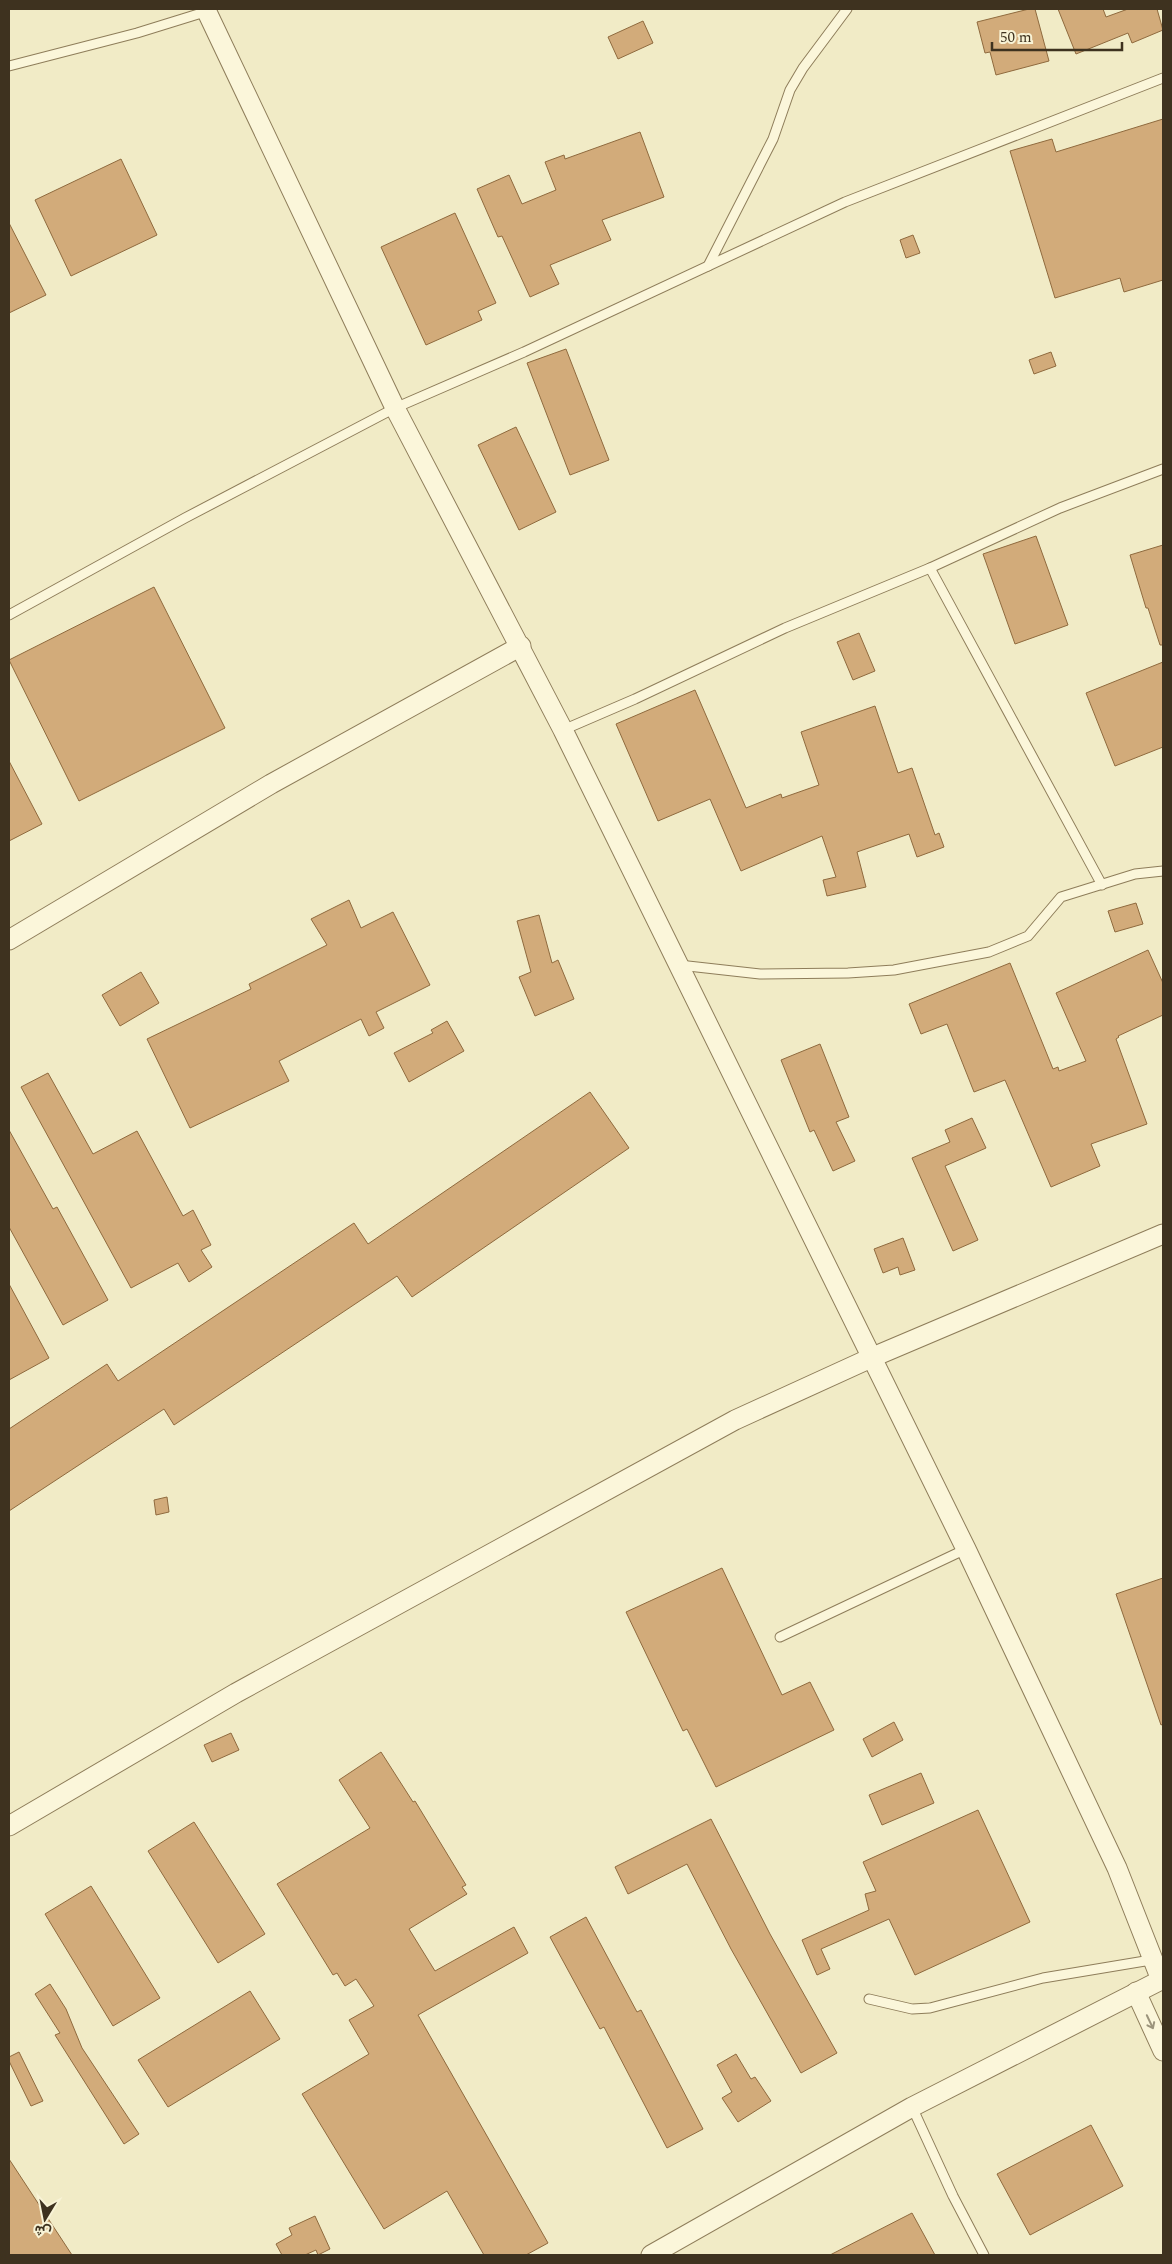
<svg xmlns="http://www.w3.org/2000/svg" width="1172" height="2264" font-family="Spectral,Vazirmatn,serif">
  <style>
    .building { fill: #d2ab7a; stroke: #8f6a3e }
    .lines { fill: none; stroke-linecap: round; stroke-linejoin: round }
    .lane-casing { stroke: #8e7d5a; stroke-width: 11 }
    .street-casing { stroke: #8e7d5a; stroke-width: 21 }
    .lane { stroke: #fbf6da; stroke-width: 9 }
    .street { stroke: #fbf6da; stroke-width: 19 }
    .oneway { stroke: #9c947c }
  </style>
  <rect width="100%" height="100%" fill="#f1ebc6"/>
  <g class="building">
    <path d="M1029 9H1035L1049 61 996 75 990 52 985 53 977 22Z"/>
    <path d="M1058 9H1103L1106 17 1128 9H1157L1163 30 1132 43 1128 33 1076 54Z"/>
    <path d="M643 21 653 43 618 59 608 37Z"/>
    <path d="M1163 119V280L1124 292 1120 278 1055 298 1010 151 1052 139 1056 152Z"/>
    <path d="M640 132 664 197 602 220 611 240 550 265 559 284 530 297 502 236 498 237 477 189 509 175 522 204 556 190 545 162 564 155 565 159Z"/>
    <path d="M121 159 157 235 71 276 35 200Z"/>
    <path d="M455 213 496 303 478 311 482 320 426 345 381 247Z"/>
    <path d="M9 223 46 295 9 313Z"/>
    <path d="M913 235 920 253 906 258 900 240Z"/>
    <path d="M566 349 609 460 570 475 527 363Z"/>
    <path d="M1051 352 1056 366 1034 374 1029 360Z"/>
    <path d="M516 427 556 512 519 530 478 445Z"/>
    <path d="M1036 536 1068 625 1015 644 983 554Z"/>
    <path d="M1163 545V645H1160L1148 608H1146L1130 555Z"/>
    <path d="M154 587 225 728 79 801 9 660Z"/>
    <path d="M859 633 875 671 853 680 837 642Z"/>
    <path d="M1163 662V747L1115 766 1086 693Z"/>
    <path d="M695 690 746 808 781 794 782 798 819 785 801 732 875 706 898 773 912 768 935 835 939 833 944 847 917 857 909 834 857 852 866 887 827 896 823 880 836 877 822 836 741 871 710 799 658 821 616 724Z"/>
    <path d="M9 761 42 824 9 841Z"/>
    <path d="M349 900 361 928 393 912 430 985 376 1012 384 1028 369 1036 361 1019 279 1061 289 1081 190 1128 147 1039 251 989 249 984 327 945 311 919Z"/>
    <path d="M1136 903 1143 924 1115 932 1108 911Z"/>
    <path d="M539 915 552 963 558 960 574 999 535 1016 519 977 531 972 517 921Z"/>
    <path d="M1148 950 1163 983V1015L1118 1036 1119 1037 1116 1039 1147 1124 1091 1144 1100 1166 1051 1187 1005 1080 974 1092 947 1024 921 1034 909 1004 1010 963 1053 1069 1058 1067 1059 1071 1086 1061 1056 993Z"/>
    <path d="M141 972 159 1003 120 1026 102 995Z"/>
    <path d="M447 1021 464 1051 409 1082 394 1053 433 1033 431 1030Z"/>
    <path d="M820 1044 849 1117 836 1122 855 1161 833 1171 814 1130 810 1132 781 1060Z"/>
    <path d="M48 1073 93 1154 137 1131 183 1216 193 1210 211 1245 201 1250 212 1267 189 1282 178 1263 131 1288 21 1087Z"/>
    <path d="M590 1092 629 1148 412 1297 397 1276 174 1425 164 1409 9 1511V1429L107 1364 118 1381 354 1223 368 1244Z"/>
    <path d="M972 1118 986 1148 945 1166 978 1240 953 1251 912 1158 950 1142 945 1130Z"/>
    <path d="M9 1130 53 1209 57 1207 108 1300 63 1325 9 1227Z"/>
    <path d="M903 1238 915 1270 900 1275 898 1267 883 1273 874 1249Z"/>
    <path d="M9 1284 49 1358 9 1380Z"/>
    <path d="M167 1497 169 1512 156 1515 154 1500Z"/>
    <path d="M722 1568 782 1695 810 1682 834 1730 716 1787 687 1729 683 1731 626 1612Z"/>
    <path d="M1163 1578V1724L1161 1725 1116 1594Z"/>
    <path d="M894 1722 903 1740 872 1757 863 1739Z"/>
    <path d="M231 1733 239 1750 212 1762 204 1745Z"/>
    <path d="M381 1752 413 1802 415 1801 466 1885 462 1887 467 1894 409 1929 435 1971 514 1927 528 1953 418 2015 548 2243 526 2255H484L447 2191 384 2229 302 2094 369 2054 349 2020 374 2006 356 1979 345 1986 337 1973 333 1975 277 1884 370 1828 339 1780Z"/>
    <path d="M921 1773 934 1803 882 1825 869 1795Z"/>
    <path d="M978 1810 1030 1922 915 1975 889 1919 821 1949 830 1969 817 1975 802 1940 869 1910 865 1894 876 1891 863 1862Z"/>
    <path d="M711 1819 770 1934 837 2053 801 2073 731 1949 687 1864 628 1894 615 1867Z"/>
    <path d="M194 1822 265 1934 218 1963 148 1851Z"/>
    <path d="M91 1886 160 1998 113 2026 45 1914Z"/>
    <path d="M586 1917 637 2012 641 2010 703 2129 667 2148 604 2027 600 2029 550 1937Z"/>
    <path d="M50 1984 66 2009 82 2048 139 2134 124 2144 55 2035 60 2033 35 1994Z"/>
    <path d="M250 1991 280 2039 168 2107 138 2060Z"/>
    <path d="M19 2052 43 2101 31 2106 9 2061V2057Z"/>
    <path d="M736 2054 751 2079 755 2077 771 2101 738 2122 722 2098 732 2092 717 2065Z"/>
    <path d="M1091 2125 1123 2186 1030 2235 997 2174Z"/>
    <path d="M9 2159 72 2255H9Z"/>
    <path d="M912 2213 935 2255H830Z"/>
    <path d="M315 2216 330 2249 318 2255 316 2250 305 2255H282L276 2244 292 2235 289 2228Z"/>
  </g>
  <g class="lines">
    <defs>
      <g id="lane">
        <path d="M9 66 137 33 208 11"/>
        <path d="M708 266 773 139 790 90 803 68 847 9"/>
        <path d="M930 568 1102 885"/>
        <path d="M9 615 185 518 395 408 524 352 845 202 1163 78"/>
        <path d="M563 730 635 699 785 628 930 568 1060 508 1163 469"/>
        <path d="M679 965 760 974 848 973 894 970 989 952 1028 936 1061 897 1135 874 1163 871"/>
        <path d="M780 1637 966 1549"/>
        <path d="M869 1999 912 2009 930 2008 1043 1978 1151 1960"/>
        <path d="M912 2107 953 2196 984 2255"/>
      </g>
      <g id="street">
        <path d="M207 12 395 408 563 730 966 1549 1117 1868 1161 1980"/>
        <path d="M9 940 271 784 521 646"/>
        <path d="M9 1826 236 1693 735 1420 873 1357 1163 1234"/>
        <path d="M1136 1992 1163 2051"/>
        <path d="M651 2255 912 2107 1163 1979"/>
      </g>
    </defs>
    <use href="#lane" class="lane-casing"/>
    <use href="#street" class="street-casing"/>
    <use href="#lane" class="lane"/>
    <use href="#street" class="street"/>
  </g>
  <defs><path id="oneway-shaft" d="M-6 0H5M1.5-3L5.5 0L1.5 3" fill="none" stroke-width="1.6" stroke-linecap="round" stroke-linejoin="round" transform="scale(1.25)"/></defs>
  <use class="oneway" href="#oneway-shaft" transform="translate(1150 2022) rotate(65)"/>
  <rect width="1172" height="2264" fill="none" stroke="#3e321f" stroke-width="20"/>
  <g transform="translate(45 2219) rotate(190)" stroke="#f8f3d6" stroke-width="4" paint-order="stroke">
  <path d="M0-4L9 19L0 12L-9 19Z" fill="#3e321f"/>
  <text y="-8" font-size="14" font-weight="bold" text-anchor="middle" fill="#3e321f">ش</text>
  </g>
  <path d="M992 42v8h130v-8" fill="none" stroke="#3e321f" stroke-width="2.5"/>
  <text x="1000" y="42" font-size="15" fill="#3e321f" stroke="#f8f3d6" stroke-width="4" paint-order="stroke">50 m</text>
</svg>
